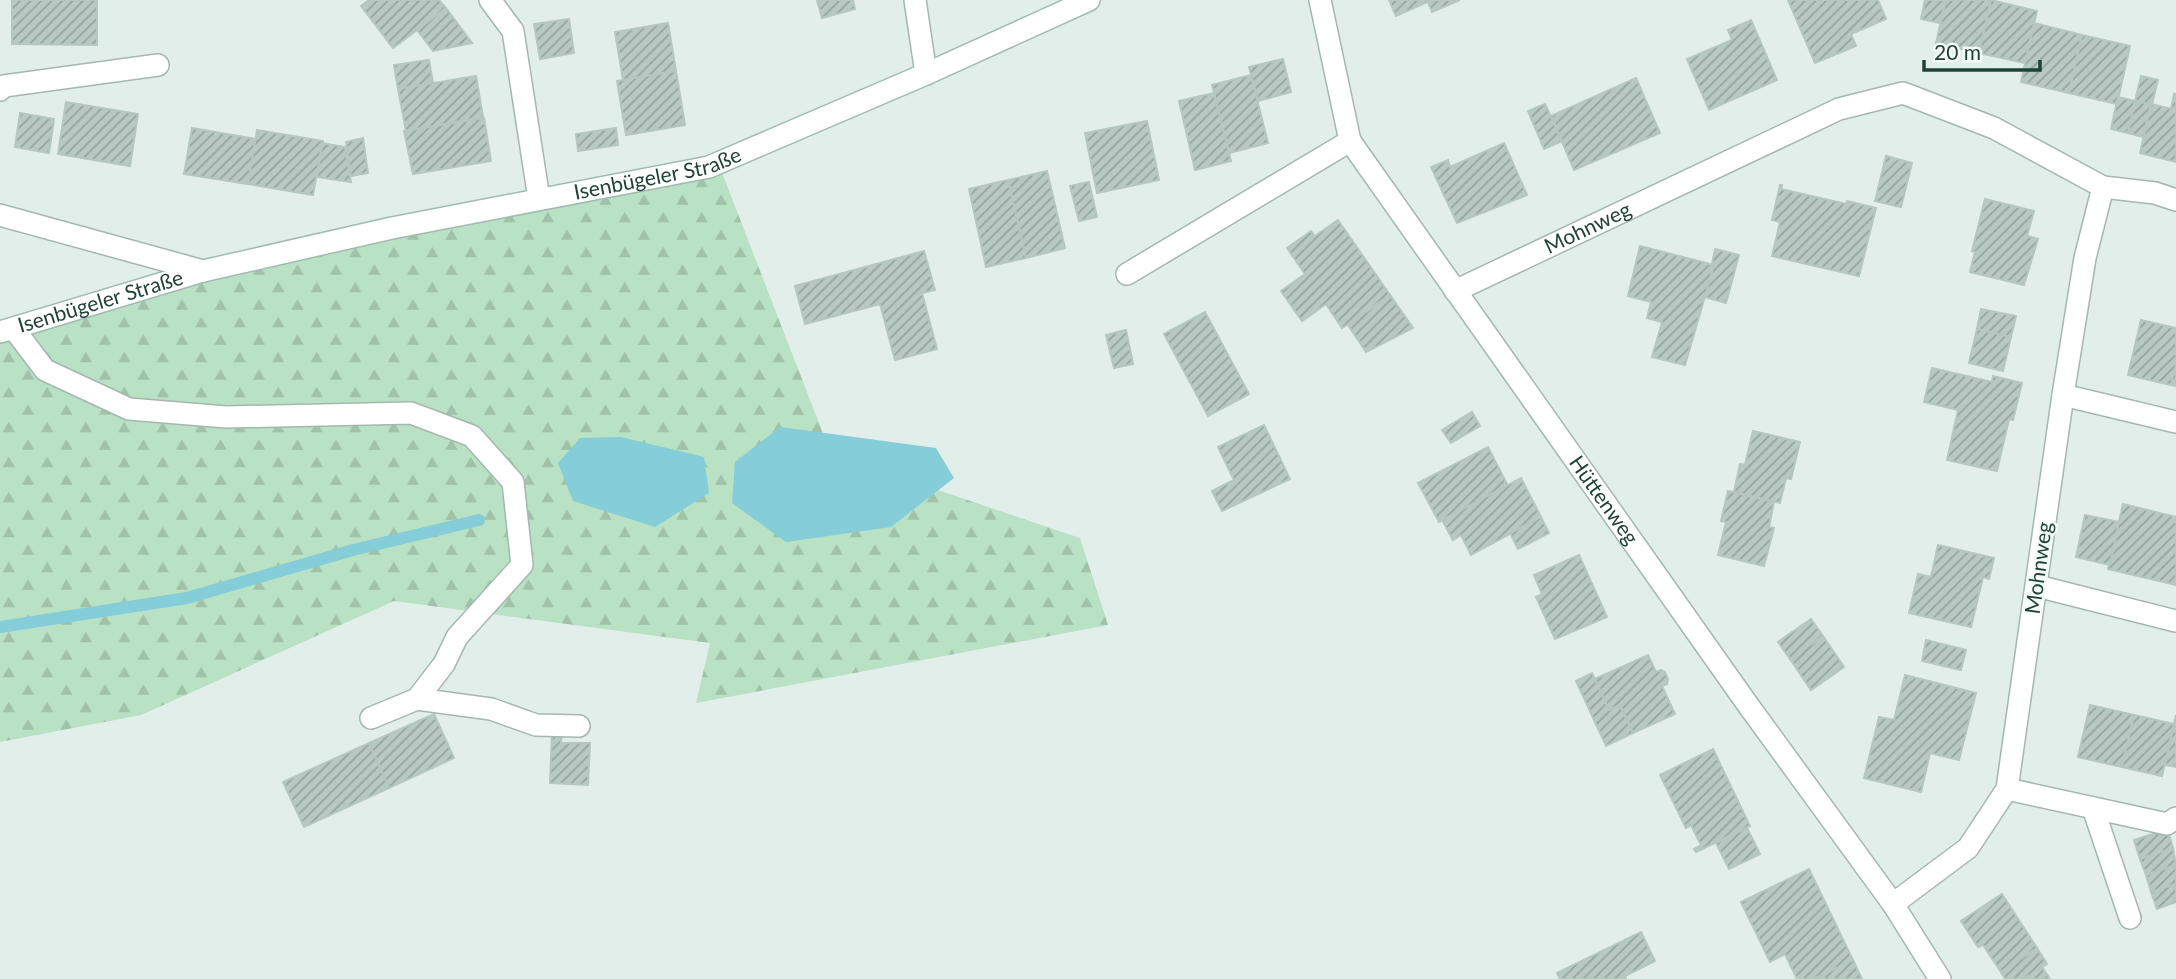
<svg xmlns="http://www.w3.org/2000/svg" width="2176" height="979" font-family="Lato,sans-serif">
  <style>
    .forest { fill: url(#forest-firs) }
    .water { fill: #85cdd9 }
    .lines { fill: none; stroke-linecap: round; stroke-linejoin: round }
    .stream { stroke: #85cdd9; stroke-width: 12 }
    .building { fill: url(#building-hatch); stroke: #b4c8c0; stroke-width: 2 }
    .lane-casing { stroke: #a4b7b0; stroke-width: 24 }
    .street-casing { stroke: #a4b7b0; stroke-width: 24 }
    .secondary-casing { stroke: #a0bbb1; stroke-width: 24 }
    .lane { stroke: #fff; stroke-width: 21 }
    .street { stroke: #fff; stroke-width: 21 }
    .secondary { stroke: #fff; stroke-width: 21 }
    .labels { text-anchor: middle; stroke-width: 5; stroke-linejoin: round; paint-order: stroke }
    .street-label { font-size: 21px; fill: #204138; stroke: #f4faf7 }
  </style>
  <defs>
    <pattern id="forest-firs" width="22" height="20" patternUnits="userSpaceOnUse" patternTransform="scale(1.75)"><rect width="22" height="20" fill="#b9e1c3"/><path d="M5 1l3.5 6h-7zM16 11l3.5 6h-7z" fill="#9fc2a8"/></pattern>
    <pattern id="building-hatch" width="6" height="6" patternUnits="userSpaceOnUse" patternTransform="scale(1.75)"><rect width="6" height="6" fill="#b7c9c2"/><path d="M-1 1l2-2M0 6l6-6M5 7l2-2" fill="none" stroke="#94a59f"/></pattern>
  </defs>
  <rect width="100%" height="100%" fill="#e2eee9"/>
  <path class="forest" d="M719 165 831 454 1080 538 1108 625 696 703 710 643 394 601 141 715 0 742V336L203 278Z"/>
  <g class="water">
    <path d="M780 427 936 448 954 478 891 527 786 542 732 503 735 462Z"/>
    <path d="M621 437 704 457 709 493 655 527 573 501 558 463 580 438Z"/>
  </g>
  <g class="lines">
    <path class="stream" d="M0 627 187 598 353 550 479 520"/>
  </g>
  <g class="building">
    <path d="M12 0H97V45L12 44Z"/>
    <path d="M369 0H439L446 8 393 48 361 6Z"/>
    <path d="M817 0H853L855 9 822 18Z"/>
    <path d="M1389 0H1427V2L1396 16Z"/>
    <path d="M1427 0H1460L1432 12Z"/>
    <path d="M1788 0H1878L1886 19 1851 34 1856 46 1815 63Z"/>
    <path d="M1925 0H1946L1940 23 1921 19Z"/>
    <path d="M1946 0H1991L1979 53 1936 43Z"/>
    <path d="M1991 0 2037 11 2025 63 1979 53Z"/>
    <path d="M446 8 472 43 433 51 417 30Z"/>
    <path d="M569 19 574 53 540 59 534 24Z"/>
    <path d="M1751 20 1777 80 1709 110 1687 59 1732 40 1728 30Z"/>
    <path d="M668 23 676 71 623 80 615 32Z"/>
    <path d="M2034 23 2082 35 2069 93 2021 82Z"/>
    <path d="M2082 35 2130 46 2117 104 2069 93Z"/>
    <path d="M1283 59 1291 92 1258 101 1249 67Z"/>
    <path d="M429 60 433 83 398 89 394 65Z"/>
    <path d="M676 71 685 125 626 135 617 81Z"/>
    <path d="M1251 75 1268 143 1229 153 1212 85Z"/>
    <path d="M476 76 483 117 406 131 398 89Z"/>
    <path d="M2141 76 2158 80 2152 104 2135 101Z"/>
    <path d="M1636 78 1660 133 1574 170 1551 116Z"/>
    <path d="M1214 93 1231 161 1195 170 1179 101Z"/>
    <path d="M2174 94H2176V110L2171 109Z"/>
    <path d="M2118 97 2135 101 2128 133 2111 129Z"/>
    <path d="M2135 101 2151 104 2143 137 2128 133Z"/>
    <path d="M66 102 138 114 130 166 58 154Z"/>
    <path d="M1545 104 1562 141 1544 149 1528 111Z"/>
    <path d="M2151 104 2176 110V162L2140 153Z"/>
    <path d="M20 113 54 119 49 153 15 147Z"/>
    <path d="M484 118 491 161 413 174 404 131Z"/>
    <path d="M1147 121 1159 180 1097 193 1085 133Z"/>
    <path d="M192 128 256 139 248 184 184 174Z"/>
    <path d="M616 128 618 145 578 151 576 134Z"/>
    <path d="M257 130 323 141 313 195 248 184Z"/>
    <path d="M363 138 368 173 351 176 346 142Z"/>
    <path d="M322 143 345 147 351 182 317 177Z"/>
    <path d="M1504 143 1527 195 1457 223 1431 167 1448 160 1450 167Z"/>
    <path d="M1886 156 1912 163 1901 207 1875 201Z"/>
    <path d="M1047 171 1065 248 1026 258 1008 180Z"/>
    <path d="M1008 180 1026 258 986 267 969 189Z"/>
    <path d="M1089 182 1097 217 1079 221 1070 186Z"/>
    <path d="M1780 185H1782L1781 189 1846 204 1847 201 1876 208 1859 276 1772 256 1780 222 1772 220Z"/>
    <path d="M1985 199 2034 211 2027 236 2038 239 2024 285 1970 272 1975 252 1972 251Z"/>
    <path d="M1338 220 1390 295 1342 328 1326 304 1302 321 1281 291 1305 274 1287 248 1311 231 1315 236Z"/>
    <path d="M1640 246 1714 265 1685 365 1652 357 1662 322 1647 318 1651 302 1628 296Z"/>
    <path d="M1715 249 1739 255 1726 303 1705 297 1714 265 1712 264Z"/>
    <path d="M924 251 935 290 922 293 937 349 895 360 880 304 805 324 795 286Z"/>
    <path d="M1390 295 1413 328 1366 352 1348 325Z"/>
    <path d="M1981 309 2016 316 2011 337 1977 329Z"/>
    <path d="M1205 312 1249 394 1208 416 1164 334Z"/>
    <path d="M2141 320 2176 328V365L2171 385 2128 375Z"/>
    <path d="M1977 329 2011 337 2003 371 1969 363Z"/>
    <path d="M1126 330 1133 364 1114 368 1106 335Z"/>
    <path d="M2176 365V386L2171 385Z"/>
    <path d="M1932 368 1992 382 1993 376 2022 383 2013 420 2009 419 1997 471 1947 460 1958 410 1924 402Z"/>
    <path d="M1472 412 1480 426 1451 443 1442 430Z"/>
    <path d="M1264 425 1290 479 1222 511 1212 491 1234 480 1218 447Z"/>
    <path d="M1753 431 1800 442 1791 479 1786 478 1780 503 1734 492 1740 464 1745 465Z"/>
    <path d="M1488 447 1508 486 1439 522 1418 483Z"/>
    <path d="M1521 478 1541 517 1471 555 1461 535 1453 540 1442 520Z"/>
    <path d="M1728 491 1774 502 1769 527 1774 528 1764 566 1718 555 1726 522 1721 521Z"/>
    <path d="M2123 504 2176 517V585L2108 569Z"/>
    <path d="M2085 515 2119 522 2110 565 2076 557Z"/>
    <path d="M1541 517 1549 533 1518 549 1510 533Z"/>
    <path d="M1938 545 1994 558 1989 579 1983 577 1971 627 1909 613 1918 574 1931 577Z"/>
    <path d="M1579 555 1607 617 1555 639 1536 597 1542 594 1534 575Z"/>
    <path d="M1811 619 1823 636 1790 659 1778 642Z"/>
    <path d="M1823 636 1844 667 1811 690 1790 659Z"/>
    <path d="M1926 640 1966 650 1961 670 1922 661Z"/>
    <path d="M1648 655 1656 672 1661 670 1665 672 1668 679 1667 684 1662 686 1675 714 1633 733 1620 705 1609 710 1595 679Z"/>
    <path d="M1592 673 1609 710 1620 705 1633 733 1606 746 1576 681Z"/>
    <path d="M1905 675 1976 693 1959 760 1930 753 1921 792 1864 778 1879 717 1894 720Z"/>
    <path d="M2090 705 2134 715 2122 767 2078 757Z"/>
    <path d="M434 714 454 758 389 788 369 743Z"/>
    <path d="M2134 715 2174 724 2162 776 2122 767Z"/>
    <path d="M2176 715V767L2165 765Z"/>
    <path d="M552 732H562L561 743H590L588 785 550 783Z"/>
    <path d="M369 743 389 788 304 827 283 782Z"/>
    <path d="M1713 749 1750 826 1696 852 1694 849 1701 845 1691 825 1686 828 1660 775Z"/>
    <path d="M1747 828 1760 854 1729 869 1716 843Z"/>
    <path d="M2156 833 2169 835 2173 848 2140 859 2134 840Z"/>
    <path d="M2173 848 2176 865 2146 875 2140 859Z"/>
    <path d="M2176 865V884L2151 892 2146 875Z"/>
    <path d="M1809 869 1853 960 1814 979H1797L1785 954 1770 962 1741 902Z"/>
    <path d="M2176 884V902L2157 909 2151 892Z"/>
    <path d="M2002 894 2037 948 2001 972 1983 945 1978 947 1961 921Z"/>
    <path d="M1641 932 1655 961 1625 976 1626 979H1560L1557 973Z"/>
    <path d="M2037 948 2047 964 2024 979H2005L2001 972Z"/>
    <path d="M1853 960 1862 979H1814Z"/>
    <path d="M2042 967 2050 979H2024Z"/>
  </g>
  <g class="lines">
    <defs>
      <g id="lane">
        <path d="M1127 274 1350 141"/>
        <path d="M14 329 45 370 129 409 226 417 411 413 472 436 513 482 522 565 457 637 444 664 417 699 371 718"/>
        <path d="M2063 395 2176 422"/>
        <path d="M2037 586 2176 621"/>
        <path d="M417 699 491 709 536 725 579 726"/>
        <path d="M2007 789 2167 824 2176 818"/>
        <path d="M2093 808 2130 918"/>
      </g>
      <g id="street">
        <path d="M490 0 513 31 539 199"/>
        <path d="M915 0 926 74"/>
        <path id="s1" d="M1320 0 1350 141 1748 705 1893 904 1940 979"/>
        <path d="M0 90 4 86 158 65"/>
        <path d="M2103 187 2155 193 2176 200"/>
        <path d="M0 215 203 271"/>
        <path id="s2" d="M1455 291 1839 109 1903 93 1994 128 2103 187 2085 258 2063 395 2007 789 1968 848 1893 904"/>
      </g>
      <g id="secondary">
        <path id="s3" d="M0 332 203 271 392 228 709 167 926 74 1089 0"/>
      </g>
    </defs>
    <use href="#lane" class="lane-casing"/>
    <use href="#street" class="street-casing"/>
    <use href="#secondary" class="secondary-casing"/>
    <use href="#lane" class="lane"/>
    <use href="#street" class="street"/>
    <use href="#secondary" class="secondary"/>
  </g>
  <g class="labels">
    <g class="street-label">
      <text dy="7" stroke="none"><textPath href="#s3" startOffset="677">Isenbügeler Straße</textPath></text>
      <text dy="7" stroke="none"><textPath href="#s2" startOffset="147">Mohnweg</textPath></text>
      <text dy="7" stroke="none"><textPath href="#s3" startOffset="105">Isenbügeler Straße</textPath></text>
      <text dy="7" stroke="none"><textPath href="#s1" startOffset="584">Hüttenweg</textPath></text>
      <text transform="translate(2039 568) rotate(-82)" y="7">Mohnweg</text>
    </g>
  </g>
  <path d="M1924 60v10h116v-10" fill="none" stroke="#204138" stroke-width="3.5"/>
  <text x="1934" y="60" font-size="21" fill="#204138" stroke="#f4faf7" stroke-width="5" paint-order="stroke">20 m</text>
</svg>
